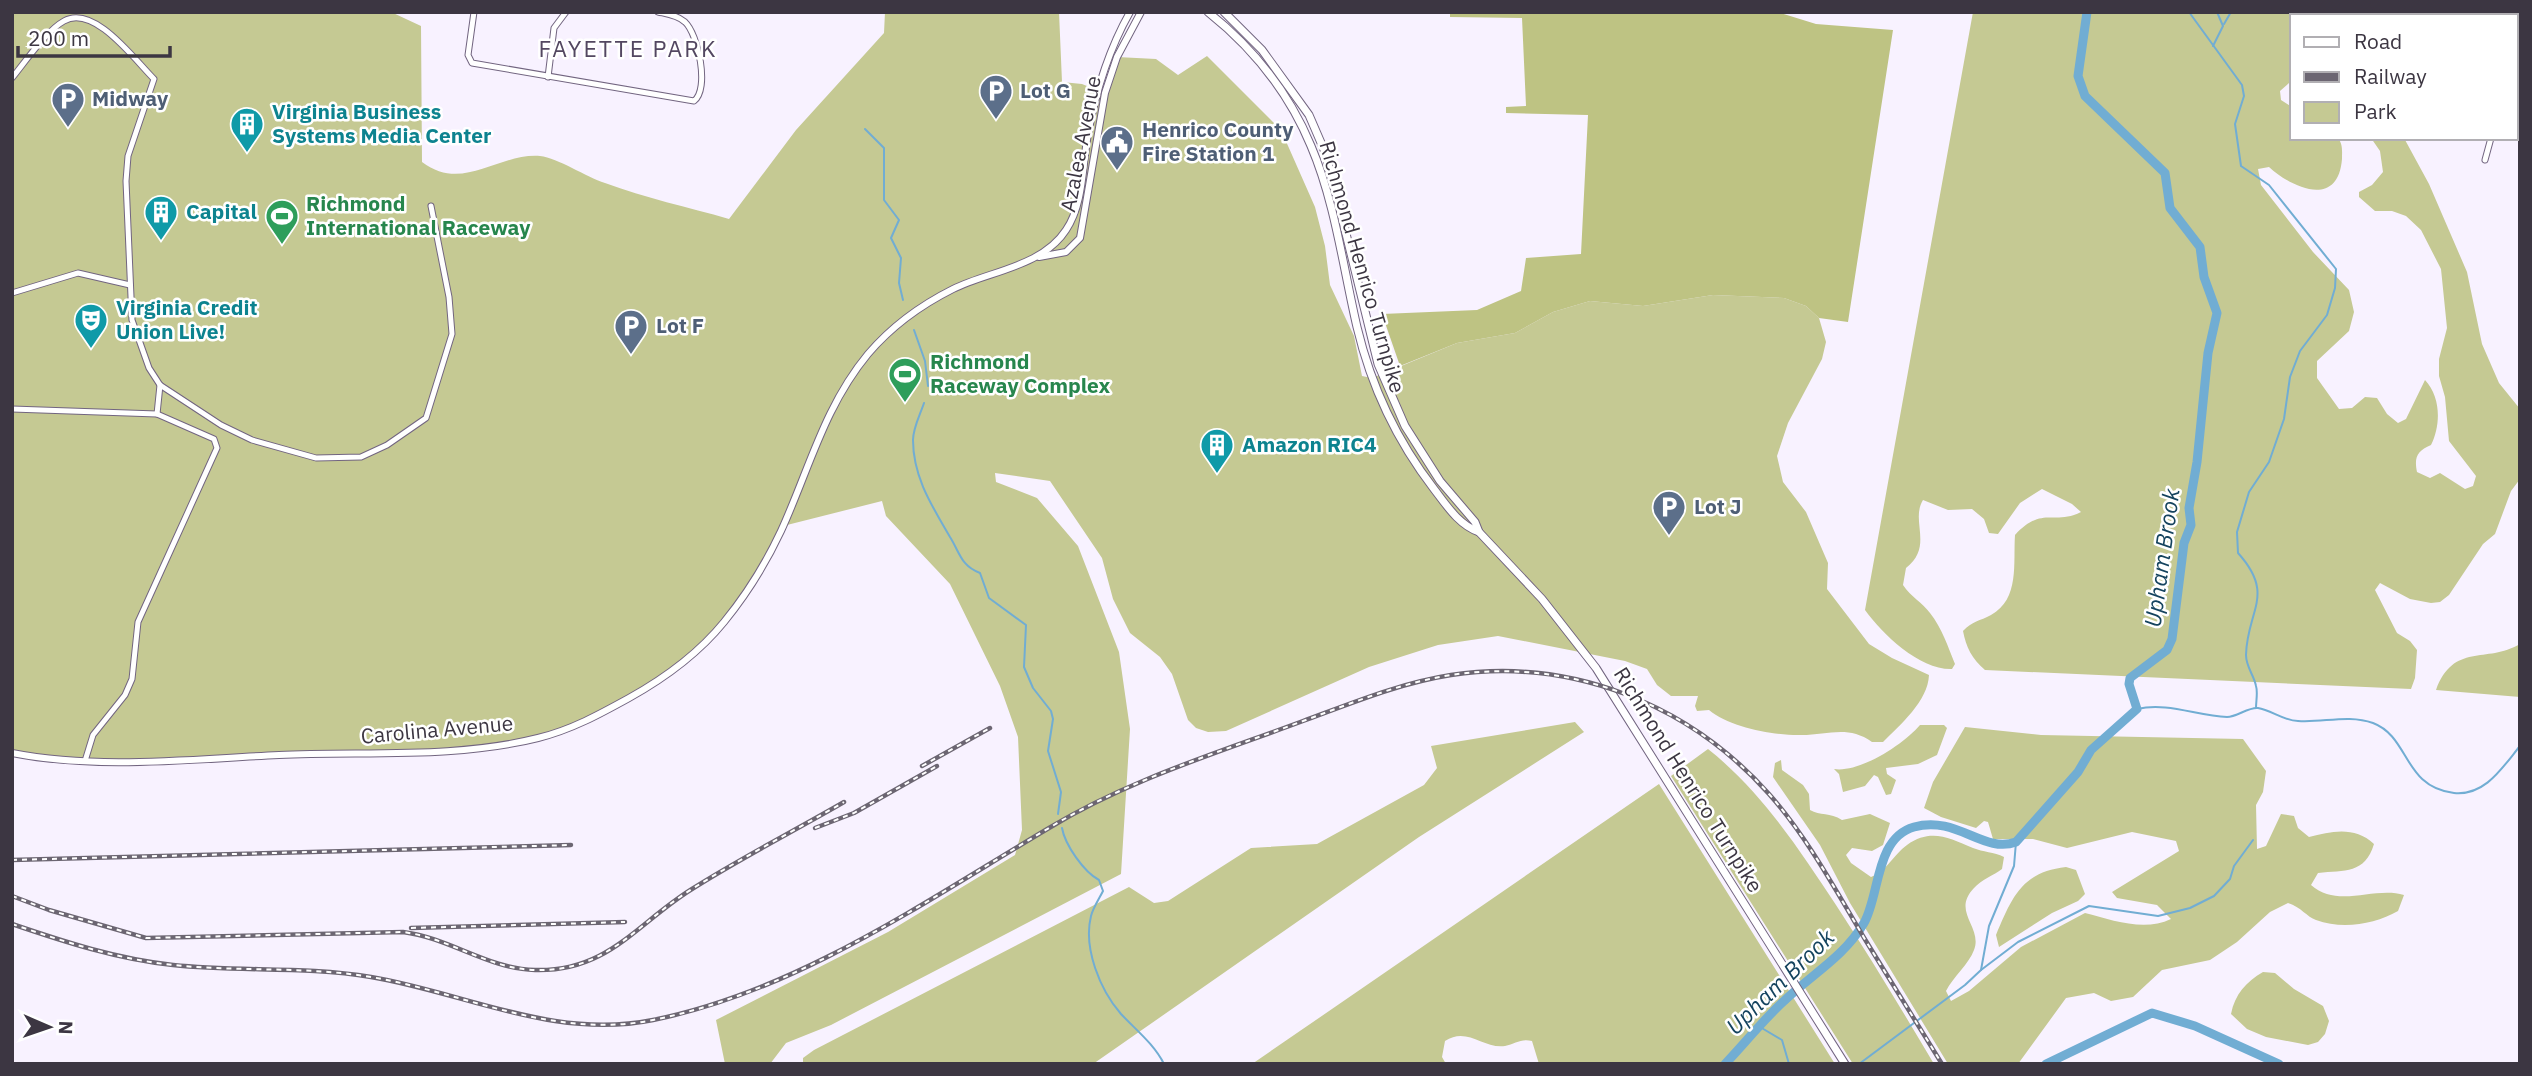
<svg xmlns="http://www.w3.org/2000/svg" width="2532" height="1076" font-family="'IBM Plex Sans',sans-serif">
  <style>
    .green { fill: #c5c993 }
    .forest { fill: #bec383 }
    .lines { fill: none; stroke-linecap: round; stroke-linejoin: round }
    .stream { stroke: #71add3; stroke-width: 2 }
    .river { stroke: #71add3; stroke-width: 9 }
    .minor-casing { stroke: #726580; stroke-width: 7 }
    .tertiary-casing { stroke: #726580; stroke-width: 8 }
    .secondary-casing { stroke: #726580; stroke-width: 9 }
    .minor { stroke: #fff; stroke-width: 5 }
    .tertiary { stroke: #fff; stroke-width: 6 }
    .secondary { stroke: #fff; stroke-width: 7 }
    .rail-casing { stroke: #6c6672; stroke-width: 4.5 }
    .rail { stroke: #fff; stroke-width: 2; stroke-dasharray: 5; stroke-linecap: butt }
    .labels { text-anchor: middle; stroke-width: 5; stroke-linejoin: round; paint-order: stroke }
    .service-label { font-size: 21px; font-weight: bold; fill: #4e5e75; stroke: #fff; text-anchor: start }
    .culture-label { font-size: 21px; font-weight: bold; fill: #0d838f; stroke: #fff; text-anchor: start }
    .street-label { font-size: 21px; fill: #3c3642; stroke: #fff }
    .leisure-label { font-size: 21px; font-weight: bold; fill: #27864d; stroke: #fff; text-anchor: start }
    .neighbourhood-label { font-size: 23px; letter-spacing: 2px; fill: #534761; stroke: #fff }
    .water-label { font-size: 23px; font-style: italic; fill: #14435e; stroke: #fff }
  </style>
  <rect width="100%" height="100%" fill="#f8f2ff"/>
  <g class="green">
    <path d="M12 12H391L421 26 422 162C463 193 497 153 540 156 558 158 586 177 605 183 645 198 688 207 729 219L796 130 884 33 885 12H1059L1062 82 1082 84 1104 93 1117 57 1156 59 1178 75 1207 56 1281 130 1315 207 1325 246 1330 285 1354 336 1362 376 1372 378 1457 343 1515 333 1553 312 1590 301 1643 306 1713 295 1784 298 1806 306 1819 318 1826 342 1822 359 1788 423 1777 456 1783 482 1806 512 1828 563 1827 589 1869 644 1892 658 1929 675C1928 701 1900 725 1883 742H1872C1847 724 1826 736 1798 735 1771 735 1729 727 1709 710L1697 711 1695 706 1698 696H1671L1657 685 1647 669 1625 661 1498 636 1438 645 1369 667 1226 731 1208 732 1196 728 1188 720 1172 674 1160 657 1130 633 1113 599 1102 558 1050 481 995 473 996 482 1037 498 1078 546 1119 652 1130 729 1121 874 831 1025 786 1043 770 1064H725L716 1020 888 932 1015 855 1022 830 1018 737 1000 686 950 584 886 516 882 501 783 526 772 549 726 619 662 679 565 730 474 749 74 761 12 753Z"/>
    <path d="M1973 12H2346L2347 16H2292V84L2289 83 2280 91 2281 100 2292 107V138H2338C2343 145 2342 150 2342 159 2338 209 2292 188 2269 167L2258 169 2261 185 2313 252 2349 290 2354 312 2349 331 2317 361V378L2339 409 2352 408 2365 397 2377 398 2387 414 2398 423 2406 419 2425 380C2441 397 2441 425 2431 445 2417 451 2414 457 2417 472L2430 478 2440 473 2465 489 2473 486 2476 476 2449 441 2445 397 2439 376V359L2447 328 2441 269 2421 230 2406 216 2392 211H2375L2359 197V192L2372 185 2383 172 2380 151 2371 138H2404L2429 184 2467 272 2482 344 2499 383 2520 409V479L2511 491 2495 534 2483 544 2449 595 2440 602 2431 603 2410 599 2380 583 2375 590 2397 633 2410 641 2417 650 2415 678 2411 689 1985 670C1972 659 1966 647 1963 631 1972 621 1980 621 1991 615 2020 599 2013 563 2015 535 2043 505 2053 526 2081 512L2072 504 2042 489 2020 503 1998 534 1989 533 1984 519 1972 509 1948 510 1923 500C1910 521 1934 546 1906 568L1903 585C1911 597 1922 602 1930 613 1942 628 1948 647 1955 664L1952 669C1920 670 1883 635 1865 610Z"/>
    <path d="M2520 644V697L2436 690C2454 642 2486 664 2520 644Z"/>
    <path d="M1575 722 1584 732 1419 837 1093 1064H803V1058L814 1050 1129 887 1154 903 1168 901 1251 848 1317 844 1424 785 1437 768 1431 746Z"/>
    <path d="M1920 725H1944L1947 728 1937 755 1918 764 1886 768 1887 774 1896 780 1891 794 1886 795 1878 777 1874 775 1865 786 1843 792 1839 774 1834 769C1859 773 1903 745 1920 725Z"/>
    <path d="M1965 727 2041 735 2243 739 2266 771 2263 792 2256 805 2257 849 2266 846 2281 814 2294 816 2298 828 2309 837C2332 831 2355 826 2374 844 2365 874 2345 870 2318 873L2311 885C2338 909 2374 886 2404 895L2398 911C2375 924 2343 930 2316 920 2307 917 2301 907 2288 903L2270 912 2237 942 2210 960 2162 970 2133 997 2111 1001 2094 993 2066 998 2018 1064H1948L1850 903 1820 845 1773 777 1775 763 1781 760 1782 770 1803 785 1809 794 1810 810C1820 816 1830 812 1842 820L1870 814 1890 823 1883 845 1872 851 1852 848 1846 855 1851 863 1871 877C1887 871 1893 855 1907 845 1931 828 1949 838 1973 848 1983 852 1994 852 2004 857L2002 869C1994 875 1981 880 1974 888 1951 912 1983 927 1974 950 1969 964 1953 977 1946 991L1951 1001 1969 991 2021 947 2085 913C2112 920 2144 932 2171 919L2157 905 2117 898 2112 892 2179 851 2176 841 2132 832 2067 848 2033 839H1993L1988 822 1984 821 1976 828 1941 817 1924 808 1933 782Z"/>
    <path d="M1708 749C1761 791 1799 849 1836 905 1870 957 1902 1010 1934 1064H1853L1671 776Z"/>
    <path d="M1659 784 1835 1064H1539L1532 1041C1521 1038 1515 1044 1505 1046 1483 1049 1467 1026 1445 1041L1442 1057 1446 1064H1252Z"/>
    <path d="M2066 867 2076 870 2085 894 2078 901 2052 913 1999 947 1996 935C2012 897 2022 872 2066 867Z"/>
    <path d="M2263 972 2275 973 2294 989 2323 1006 2329 1021 2325 1034 2318 1042 2308 1045 2266 1037 2247 1029 2231 1014C2235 994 2246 982 2263 972Z"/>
  </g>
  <path class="forest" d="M1450 12H1777L1816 24 1893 30 1848 322 1819 318 1806 306 1784 298 1713 295 1643 306 1590 301 1553 312 1515 333 1457 343 1400 366 1382 314 1477 310 1521 291 1526 258 1581 254 1588 115 1506 113V107L1526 106 1522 18 1450 17Z"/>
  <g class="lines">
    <g class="stream">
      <path d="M2189 12 2242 85 2244 96 2235 124 2241 166 2269 185 2336 269 2335 288 2327 315 2300 351 2290 377 2284 419 2269 462 2249 492 2237 532 2238 553C2276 595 2247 610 2246 655 2246 667 2254 675 2256 686 2258 692 2256 701 2256 708"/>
      <path d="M2224 24 2231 12"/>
      <path d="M2213 46 2223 26 2217 12"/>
      <path d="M865 129 884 148V200L899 220 891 238 901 258 899 283 903 300"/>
      <path d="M914 330 925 361 928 386"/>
      <path d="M924 403C920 415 913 428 913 440 913 477 932 506 950 537 960 553 961 566 980 573L989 598 1026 625 1024 667 1033 688 1051 711 1053 719 1048 751 1061 792 1058 814"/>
      <path d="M2137 709C2168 702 2197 716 2227 717 2237 717 2248 707 2258 708 2271 710 2284 721 2298 721 2323 723 2348 714 2373 723 2410 737 2403 787 2454 793 2485 796 2502 768 2520 746"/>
      <path d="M1062 828C1065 845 1084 872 1099 880L1103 891C1099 899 1093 908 1091 916 1083 948 1100 990 1121 1014 1136 1030 1154 1044 1164 1064"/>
      <path d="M1981 970 2018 942 2089 906 2158 916 2190 908 2214 896 2230 879 2234 866 2253 840"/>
      <path d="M1760 1027 1782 1040 1789 1064"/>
      <path d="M1859 1064 1965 985 1981 970 1989 926 2014 866 2016 842"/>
    </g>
    <g class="river">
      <path d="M1725 1064C1745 1043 1763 1020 1784 1001 1811 975 1844 957 1864 923 1880 895 1875 838 1914 827 1957 815 1983 854 2016 842L2078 772 2091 750 2137 709 2129 684 2130 678 2167 650 2172 639 2184 543 2191 525 2189 508 2197 462 2208 353 2217 313 2204 277 2200 247 2170 208 2165 173 2085 96 2078 76 2087 12"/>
      <path d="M2046 1064 2152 1013 2195 1026 2279 1064"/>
    </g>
    <defs>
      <g id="minor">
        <path d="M474 12 468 55 472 63 694 101C710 89 698 34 685 22 677 15 667 14 658 12"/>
        <path d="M2433 12 2434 16"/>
        <path d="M548 77 554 28 566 12"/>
        <path d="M12 78C25 62 47 30 64 21 94 4 134 59 154 79L128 156 126 181 132 320 149 368 160 385 221 425 252 440 316 458 361 457 387 445 426 418 452 334 449 297 431 206"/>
        <path d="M2485 160 2491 138"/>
        <path d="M12 293 78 273 130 285"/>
        <path d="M12 409 157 414 160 385"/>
        <path d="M85 761 93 735 125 695 132 679 138 622 217 448 214 439 157 414"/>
      </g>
      <g id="tertiary">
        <path d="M1039 257 1066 252 1080 238 1105 93 1117 57 1141 12"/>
        <path d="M12 753C99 770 191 759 279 755 365 751 454 759 538 738 571 730 600 714 629 698 665 678 698 654 724 622 746 595 766 563 781 531 809 470 824 407 868 354 891 327 921 305 953 289 989 271 1042 267 1066 230 1084 203 1082 166 1088 134 1096 90 1108 51 1130 12"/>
      </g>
      <g id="secondary">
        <path d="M1208 12C1252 47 1289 93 1311 146 1335 202 1343 267 1357 327 1371 386 1397 441 1434 489 1447 506 1459 525 1479 532"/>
        <path d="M1224 12 1262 50 1309 115 1325 152 1338 201 1378 364 1405 426 1440 481 1475 522 1479 532 1542 599 1596 668 1845 1064"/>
      </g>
    </defs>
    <use href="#minor" class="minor-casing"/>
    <use href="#tertiary" class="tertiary-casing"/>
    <use href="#secondary" class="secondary-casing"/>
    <use href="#minor" class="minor"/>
    <use href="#tertiary" class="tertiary"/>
    <use href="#secondary" class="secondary"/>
    <defs>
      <g id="rail">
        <path d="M922 766 990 728"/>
        <path d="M815 828 854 813 937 766"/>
        <path d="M12 860 571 845"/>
        <path d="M12 896 49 910 146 938 403 932C450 938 488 969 535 970 608 972 637 923 692 889 741 858 794 831 844 802"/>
        <path d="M12 924C65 942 117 959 173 965 239 972 305 966 371 977 466 993 554 1040 653 1020 797 991 924 902 1049 828 1128 780 1217 753 1303 721 1352 703 1400 683 1451 675 1571 657 1689 704 1769 794 1808 838 1836 891 1866 941 1891 982 1917 1023 1942 1064"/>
        <path d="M411 928 625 922"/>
      </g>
    </defs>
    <use href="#rail" class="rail-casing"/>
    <use href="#rail" class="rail"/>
  </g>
  <defs>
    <symbol id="parking-pin" viewBox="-11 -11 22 30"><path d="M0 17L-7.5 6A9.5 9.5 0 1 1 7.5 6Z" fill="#5c6f8a" stroke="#fff"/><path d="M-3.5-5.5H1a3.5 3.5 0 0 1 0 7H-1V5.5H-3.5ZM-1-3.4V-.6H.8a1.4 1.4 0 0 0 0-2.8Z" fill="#fff"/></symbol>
    <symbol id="building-pin" viewBox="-11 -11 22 30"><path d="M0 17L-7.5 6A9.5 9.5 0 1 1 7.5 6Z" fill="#0f9aa8" stroke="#fff"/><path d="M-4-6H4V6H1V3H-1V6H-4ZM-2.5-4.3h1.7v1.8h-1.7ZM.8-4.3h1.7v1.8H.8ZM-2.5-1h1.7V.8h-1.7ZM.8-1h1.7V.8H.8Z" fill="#fff"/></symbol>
    <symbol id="civic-pin" viewBox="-11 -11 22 30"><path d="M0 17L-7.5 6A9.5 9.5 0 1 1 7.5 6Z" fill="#5c6f8a" stroke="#fff"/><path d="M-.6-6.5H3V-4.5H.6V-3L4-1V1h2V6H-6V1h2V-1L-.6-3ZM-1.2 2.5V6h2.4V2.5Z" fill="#fff"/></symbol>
    <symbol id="stadium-pin" viewBox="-11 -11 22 30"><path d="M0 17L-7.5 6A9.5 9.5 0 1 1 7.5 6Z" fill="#2e9e5b" stroke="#fff"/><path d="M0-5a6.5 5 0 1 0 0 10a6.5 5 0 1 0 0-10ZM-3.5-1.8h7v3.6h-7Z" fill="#fff"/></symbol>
    <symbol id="theatre-pin" viewBox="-11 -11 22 30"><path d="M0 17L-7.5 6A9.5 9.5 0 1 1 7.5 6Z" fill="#0f9aa8" stroke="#fff"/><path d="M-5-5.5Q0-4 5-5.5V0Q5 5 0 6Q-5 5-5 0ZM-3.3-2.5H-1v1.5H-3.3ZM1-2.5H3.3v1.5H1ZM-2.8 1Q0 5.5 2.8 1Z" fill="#fff"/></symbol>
  </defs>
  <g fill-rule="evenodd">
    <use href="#parking-pin" x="977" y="72" width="38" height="52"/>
    <use href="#parking-pin" x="49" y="80" width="38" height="52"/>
    <use href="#building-pin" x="228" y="105" width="38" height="52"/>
    <use href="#civic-pin" x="1098" y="123" width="38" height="52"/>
    <use href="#building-pin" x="142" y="193" width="38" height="52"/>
    <use href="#stadium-pin" x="263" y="197" width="38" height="52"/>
    <use href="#theatre-pin" x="72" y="301" width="38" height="52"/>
    <use href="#parking-pin" x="612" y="307" width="38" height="52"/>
    <use href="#stadium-pin" x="886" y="355" width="38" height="52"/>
    <use href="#building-pin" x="1198" y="426" width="38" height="52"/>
    <use href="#parking-pin" x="1650" y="488" width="38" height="52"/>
  </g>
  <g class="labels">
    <g class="service-label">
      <text x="1020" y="98">Lot G</text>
      <text x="92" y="106">Midway</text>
      <text x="1142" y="137">Henrico County<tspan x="1142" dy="24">Fire Station 1</tspan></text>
      <text x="656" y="333">Lot F</text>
      <text x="1694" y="514">Lot J</text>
    </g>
    <g class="culture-label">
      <text x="272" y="119">Virginia Business<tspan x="272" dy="24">Systems Media Center</tspan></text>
      <text x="186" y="219">Capital</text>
      <text x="116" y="315">Virginia Credit<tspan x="116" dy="24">Union Live!</tspan></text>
      <text x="1242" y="452">Amazon RIC4</text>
    </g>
    <g class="street-label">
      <text transform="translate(1081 144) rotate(-79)" y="7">Azalea Avenue</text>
      <text transform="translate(1362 267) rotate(74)" y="7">Richmond Henrico Turnpike</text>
      <text transform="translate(437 730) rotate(-5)" y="7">Carolina Avenue</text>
      <text transform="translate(1688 780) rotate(58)" y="7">Richmond Henrico Turnpike</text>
    </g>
    <g class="leisure-label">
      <text x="306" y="211">Richmond<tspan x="306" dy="24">International Raceway</tspan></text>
      <text x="930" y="369">Richmond<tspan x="930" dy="24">Raceway Complex</tspan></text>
    </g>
    <g class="neighbourhood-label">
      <text x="628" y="57">FAYETTE PARK</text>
    </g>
    <g class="water-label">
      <text transform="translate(2162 558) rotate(-82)" y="8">Upham Brook</text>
      <text transform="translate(1780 982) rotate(-44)" y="8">Upham Brook</text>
    </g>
  </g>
  <rect width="2532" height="1076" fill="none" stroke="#3c3642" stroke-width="28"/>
  <rect x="2290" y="14" width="228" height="126" fill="#ffffff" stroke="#b1afb3" stroke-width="2"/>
  <rect x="2304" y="37" width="35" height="10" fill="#ffffff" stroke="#b1afb3" stroke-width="2"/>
  <text x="2354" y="49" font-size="21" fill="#3c3642">Road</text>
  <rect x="2304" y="72" width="35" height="10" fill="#6c6672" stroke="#b1afb3" stroke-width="2"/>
  <text x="2354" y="84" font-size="21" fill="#3c3642">Railway</text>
  <rect x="2304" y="102" width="35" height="21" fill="#c5c993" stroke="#b1afb3" stroke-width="2"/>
  <text x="2354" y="119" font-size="21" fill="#3c3642">Park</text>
  <g transform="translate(49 1027) rotate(92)" stroke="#ffffff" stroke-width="5" paint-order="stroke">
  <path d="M0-5L12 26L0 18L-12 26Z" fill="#3c3642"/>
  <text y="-10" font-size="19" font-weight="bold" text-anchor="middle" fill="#3c3642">N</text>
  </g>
  <path d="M18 46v10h152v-10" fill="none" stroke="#3c3642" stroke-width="3.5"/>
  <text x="28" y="46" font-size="21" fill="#3c3642" stroke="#ffffff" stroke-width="5" paint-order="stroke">200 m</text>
</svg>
